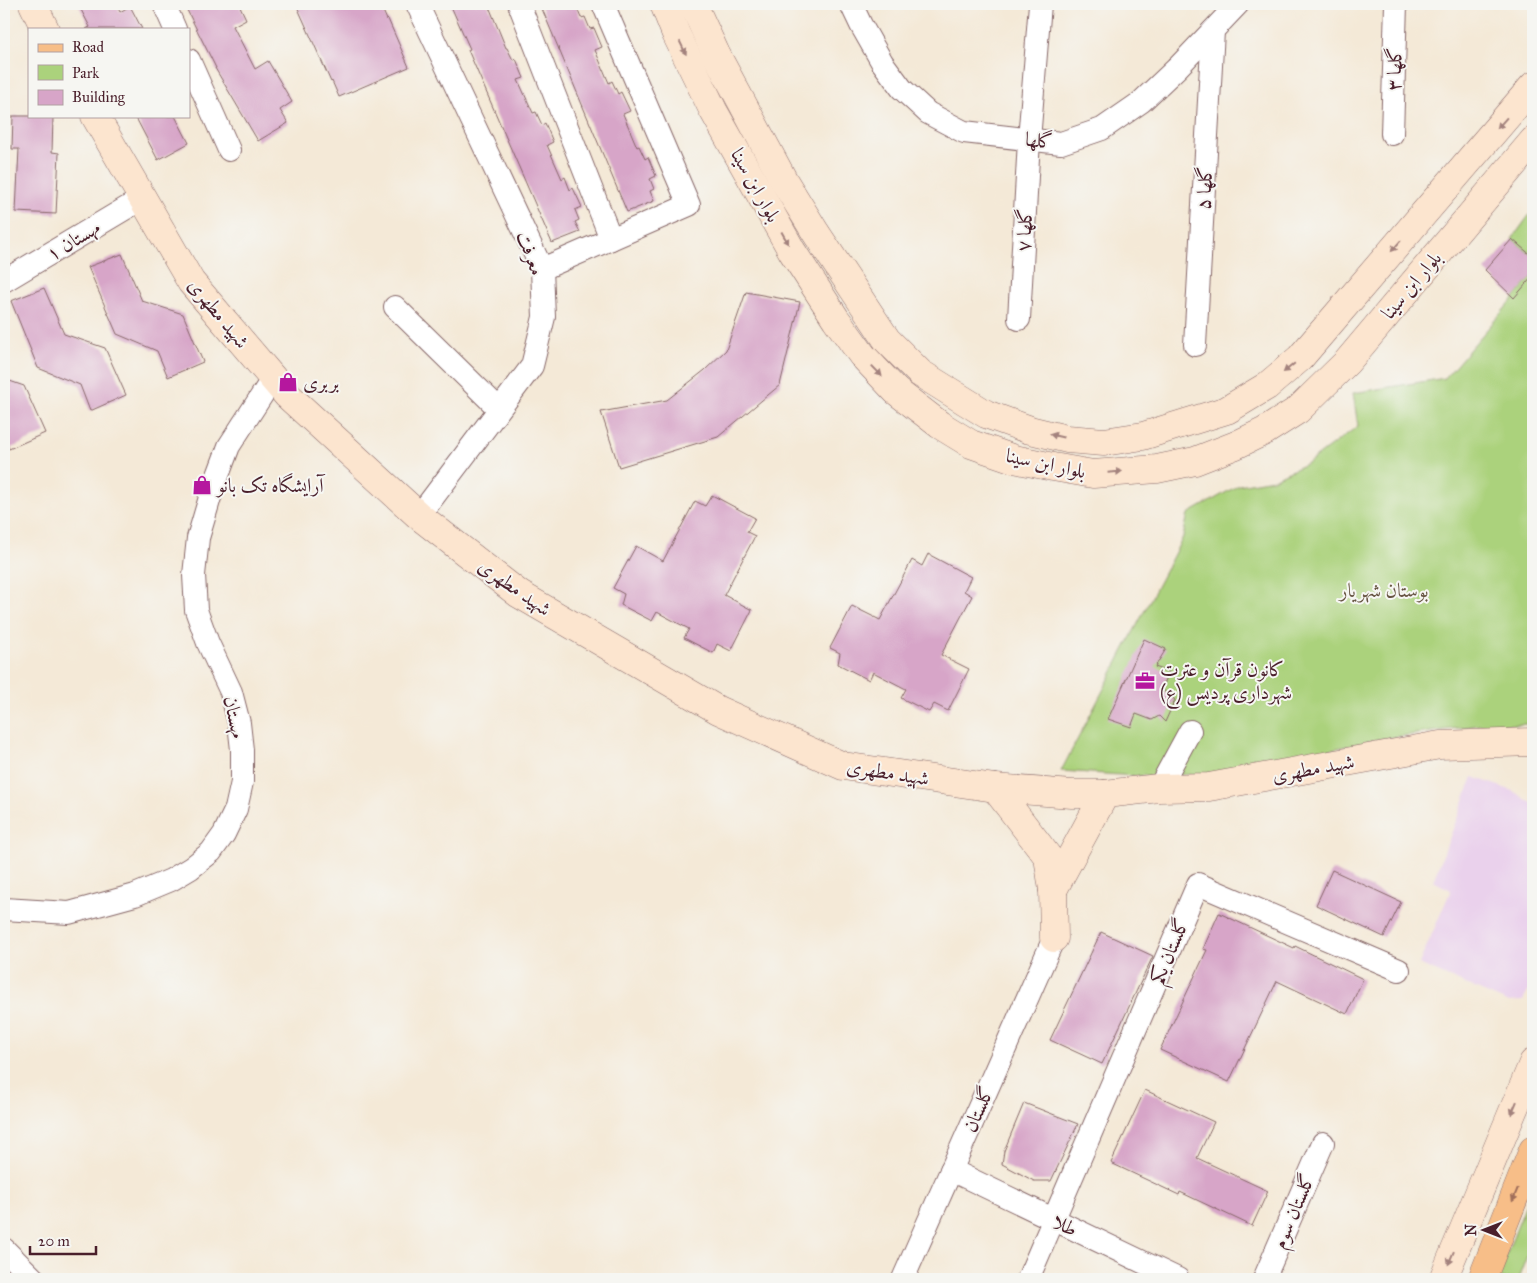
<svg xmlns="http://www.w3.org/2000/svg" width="1537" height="1283" font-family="'IM FELL Great Primer',Amiri,serif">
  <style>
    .built { fill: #ead1ec }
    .green { fill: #abd27c; stroke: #7a7854 }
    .building { fill: #d7a5c8 }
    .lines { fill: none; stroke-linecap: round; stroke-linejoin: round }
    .street-casing { stroke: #866667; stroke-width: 24 }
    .secondary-casing { stroke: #866667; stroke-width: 29 }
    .primary-casing { stroke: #866667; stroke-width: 29 }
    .street { stroke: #fff; stroke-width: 22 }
    .secondary { stroke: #fce5cf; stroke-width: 28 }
    .primary { stroke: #f7be88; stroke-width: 28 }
    .oneway { fill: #a3827d }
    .oneway2 { fill: #a06e5a }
    .labels { text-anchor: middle; stroke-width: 4; stroke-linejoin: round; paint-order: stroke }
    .street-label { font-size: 20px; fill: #4a1f2b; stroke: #f6f6f2 }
    .poi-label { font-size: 20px; fill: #4a1f2b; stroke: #f6f6f2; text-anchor: start }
    .park-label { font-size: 20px; fill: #675543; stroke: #f6f6f2 }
  </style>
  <rect width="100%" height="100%" fill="#f6f6f2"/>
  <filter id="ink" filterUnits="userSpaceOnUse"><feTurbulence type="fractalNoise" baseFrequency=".02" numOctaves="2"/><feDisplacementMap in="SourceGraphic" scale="10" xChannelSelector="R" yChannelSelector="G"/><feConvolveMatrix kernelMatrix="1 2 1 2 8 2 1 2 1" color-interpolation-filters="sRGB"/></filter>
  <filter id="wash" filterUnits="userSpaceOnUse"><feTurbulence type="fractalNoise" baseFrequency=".0096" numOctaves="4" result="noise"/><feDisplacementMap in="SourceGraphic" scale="20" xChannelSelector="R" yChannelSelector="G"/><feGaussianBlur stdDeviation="1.12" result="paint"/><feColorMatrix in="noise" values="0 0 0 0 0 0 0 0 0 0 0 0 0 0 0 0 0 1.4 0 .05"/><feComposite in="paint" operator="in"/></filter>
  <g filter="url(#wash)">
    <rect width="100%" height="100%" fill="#f4e9d7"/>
    <path class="built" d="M1473 777 1513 791 1533 804V980L1523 1001 1507 1002 1419 964 1451 890 1433 881Z"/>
    <g class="green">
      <path d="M1533 210V257L1512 239Z"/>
      <path d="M1533 276V724L1480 725 1381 739 1213 774 1135 776 1061 771 1183 537 1188 514 1239 485 1273 479 1308 463 1358 426 1353 393 1445 378Z"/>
      <path d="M1533 1186V1241L1518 1279H1497Z"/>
    </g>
    <g id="blocks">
      <g class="building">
        <path d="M78 4H116L120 12 130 6 142 29H86L90 27Z"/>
        <path d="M184 4H239L246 19 233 26 255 69 268 61 292 102 280 110 288 123 258 141 215 68H216Z"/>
        <path d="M296 4H380L387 20 388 19 409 67 339 97 332 81 331 82Z"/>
        <path d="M450 4H488L506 48H507L513 60 516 59 524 78 518 80 533 113 536 112 542 125 545 123 553 142 547 145 562 179 565 177 570 190 573 188 582 207 575 210 579 220 575 222 580 232 552 243 468 50 470 49Z"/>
        <path d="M540 4H575L581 18 585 17 590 29 594 28 602 47 595 50 609 83 612 81 618 94 621 92 630 111 623 114 637 147 639 146 645 159 648 157 656 176 650 179 654 189 650 191 654 201 627 212Z"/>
        <path d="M13 116H53L52 152 59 153 56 214 16 212 19 149H12Z"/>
        <path d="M135 116H175L189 143 158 160Z"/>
        <path d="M1512 239 1533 257V276L1514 298 1485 270Z"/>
        <path d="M122 254 142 301 183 314 203 362 168 377 157 351 117 334 88 267Z"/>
        <path d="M44 288 64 334 105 348 126 395 90 411 80 385 38 368 11 301Z"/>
        <path d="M746 292 800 302 780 385 718 437 619 467 601 412 667 400 705 370 726 350Z"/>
        <path d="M4 379 24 386 45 433 9 449 4 436Z"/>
        <path d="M712 495 755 518 747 532 755 536 724 595 752 610 731 651 717 644 713 653 684 638 689 629 657 612 652 621 621 605 624 594 613 588 636 546 663 561 695 501 705 506Z"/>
        <path d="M928 554 971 577 964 591 972 596 941 655 969 669 948 711 934 704 929 712 901 698 906 689 873 672 869 680 838 664 840 653 830 648 852 606 880 620 912 560 922 566Z"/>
        <path d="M1144 639 1166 649 1155 667 1169 672 1162 689 1175 700 1165 722 1159 716 1152 720 1136 714 1131 727 1108 719Z"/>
        <path d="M1332 870 1401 902 1384 937 1316 905Z"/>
        <path d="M1219 913 1294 948 1295 946 1363 979 1347 1014 1277 981 1229 1082 1160 1050 1207 950 1203 949Z"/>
        <path d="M1101 932 1153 956 1102 1064 1050 1040Z"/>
        <path d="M1145 1090 1214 1122 1197 1158 1268 1191 1252 1226 1180 1192 1179 1195 1111 1163Z"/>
        <path d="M1024 1103 1078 1124 1051 1181H1034L1002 1164 1004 1151Z"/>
      </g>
    </g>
  </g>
  <g filter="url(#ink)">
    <use href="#blocks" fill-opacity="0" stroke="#866667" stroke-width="1"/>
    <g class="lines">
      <defs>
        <g id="street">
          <path d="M164 4 175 29"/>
          <path d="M417 4 542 269 544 317 532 366 419 516"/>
          <path d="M519 4 611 239"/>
          <path d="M851 4 861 25 882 62 902 89 928 113 964 132 1061 143 1102 129 1141 102 1178 67 1238 4"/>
          <path d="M189 60 229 150"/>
          <path d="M1392 134 1396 4"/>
          <path d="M542 269 689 205 603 4"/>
          <path d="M4 281 143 198"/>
          <path d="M395 307 499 409"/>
          <path d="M1019 319 1029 140 1040 4"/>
          <path d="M1195 345 1213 31"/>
          <path d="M1159 788 1190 731"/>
          <path d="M4 909 69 913 135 895 171 880 191 868 211 852 224 834 236 809 242 782V750L239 723 231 692 208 643 196 610 194 575 198 538 211 494 229 446 273 378"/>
          <path d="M951 1170 1178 1279"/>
          <path d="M4 1249 34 1279"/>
          <path d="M903 1279 1054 938"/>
          <path d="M1028 1279 1198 884 1399 970"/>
          <path d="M1264 1279 1323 1143"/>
        </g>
        <g id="secondary">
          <path d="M33 4 45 29"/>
          <path d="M664 4 676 34 713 110 792 251 836 319 862 355 896 391 940 425 971 444 1014 459 1053 467 1093 474 1157 469 1195 461 1236 445 1265 431 1298 410 1347 362 1533 141"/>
          <path d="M693 4 716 54 784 181 816 233 887 340 920 373 986 414 1030 430 1067 439 1104 442 1143 436 1227 410 1267 386 1300 358 1533 86"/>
          <path d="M95 116 191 282 287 395 419 516 519 594 718 710 843 766 995 788 1072 794H1105"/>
          <path d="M995 788 1048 857 1053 890 1054 938"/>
          <path d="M1053 890 1105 794 1159 788 1209 787 1440 745 1533 742"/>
          <path d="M1443 1279 1533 1063"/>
        </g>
        <path id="primary" d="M1482 1279 1533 1150"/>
      </defs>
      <use href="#street" class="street-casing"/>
      <use href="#secondary" class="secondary-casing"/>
      <use href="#primary" class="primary-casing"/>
      <use href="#street" class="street"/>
      <use href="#secondary" class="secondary"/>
      <use href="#primary" class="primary"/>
    </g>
    <defs><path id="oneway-solid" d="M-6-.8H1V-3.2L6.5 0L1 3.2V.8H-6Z" transform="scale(1.25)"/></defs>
    <g class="oneway">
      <use href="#oneway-solid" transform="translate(683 48) rotate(64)"/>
      <use href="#oneway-solid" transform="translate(1502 123) rotate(131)"/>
      <use href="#oneway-solid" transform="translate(785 238) rotate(61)"/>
      <use href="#oneway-solid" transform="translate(1396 246) rotate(131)"/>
      <use href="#oneway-solid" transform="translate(1289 368) rotate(141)"/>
      <use href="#oneway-solid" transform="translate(877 371) rotate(46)"/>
      <use href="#oneway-solid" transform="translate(1057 436) rotate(-167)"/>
      <use href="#oneway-solid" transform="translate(1115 472) rotate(-5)"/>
      <use href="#oneway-solid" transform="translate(1514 1108) rotate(113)"/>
      <use href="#oneway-solid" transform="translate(1451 1258) rotate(113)"/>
    </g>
    <use class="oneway2" href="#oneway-solid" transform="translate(1515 1195) rotate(112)"/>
  </g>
  <defs>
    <symbol id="shop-bare" viewBox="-9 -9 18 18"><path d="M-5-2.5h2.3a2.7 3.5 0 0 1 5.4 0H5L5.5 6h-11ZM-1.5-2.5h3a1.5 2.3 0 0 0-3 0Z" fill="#b5179e" stroke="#f6f6f2" stroke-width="2.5" paint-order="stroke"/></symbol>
    <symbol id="office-bare" viewBox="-9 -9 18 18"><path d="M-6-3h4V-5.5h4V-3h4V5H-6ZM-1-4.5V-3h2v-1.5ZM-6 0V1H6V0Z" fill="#b5179e" stroke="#f6f6f2" stroke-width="2.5" paint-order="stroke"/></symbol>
  </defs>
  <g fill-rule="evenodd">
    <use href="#shop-bare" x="274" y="368" width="28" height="28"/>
    <use href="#shop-bare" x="188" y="471" width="28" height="28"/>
    <use href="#office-bare" x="1131" y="667" width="28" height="28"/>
  </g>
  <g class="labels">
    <g class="street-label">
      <text transform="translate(1394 69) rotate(-88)" y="7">گلها ۳</text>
      <text transform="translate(1039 140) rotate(6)" y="7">گلها</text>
      <text transform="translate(756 185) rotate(61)" y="7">بلوار ابن سینا</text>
      <text transform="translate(1204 188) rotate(-87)" y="7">گلها ۵</text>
      <text transform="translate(1024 230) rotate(-87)" y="7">گلها ۷</text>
      <text transform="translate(73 240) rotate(-31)" y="7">مهستان ۱</text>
      <text transform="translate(531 253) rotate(70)" y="7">معرفت</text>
      <text transform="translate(1411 285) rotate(-50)" y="7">بلوار ابن سینا</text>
      <text transform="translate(219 313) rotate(51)" y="7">شهید مطهری</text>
      <text transform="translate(1046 463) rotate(12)" y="7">بلوار ابن سینا</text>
      <text transform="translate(515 587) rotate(35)" y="7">شهید مطهری</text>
      <text transform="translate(235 717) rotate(78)" y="7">مهستان</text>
      <text transform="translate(1313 768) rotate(-10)" y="7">شهید مطهری</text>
      <text transform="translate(888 772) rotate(9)" y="7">شهید مطهری</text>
      <text transform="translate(1169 951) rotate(-67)" y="7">گلستان یکم</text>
      <text transform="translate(978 1109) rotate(-66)" y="7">گلستان</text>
      <text transform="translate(1293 1211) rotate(-67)" y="7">گلستان سوم</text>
      <text transform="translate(1065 1225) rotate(26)" y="7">طلا</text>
    </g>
    <g class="poi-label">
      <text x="303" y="389">بربری</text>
      <text x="217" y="492">آرایشگاه تک بانو</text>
      <text x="1160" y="676">کانون قرآن و عترت<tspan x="1160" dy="23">(ع) شهرداری پردیس</tspan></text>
    </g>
    <g class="park-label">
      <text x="1384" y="597">بوستان شهریار</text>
    </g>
  </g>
  <rect width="1537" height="1283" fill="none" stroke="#f6f6f2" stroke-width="20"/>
  <rect x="28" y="28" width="162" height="90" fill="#f6f6f2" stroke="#b1a0a2"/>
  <rect x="38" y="44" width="25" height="8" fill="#f7be88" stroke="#b1a0a2"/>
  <text x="72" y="52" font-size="15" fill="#4a1f2b">Road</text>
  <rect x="38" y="65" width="25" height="15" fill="#abd27c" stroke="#b1a0a2"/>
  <text x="72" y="78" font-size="15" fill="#4a1f2b">Park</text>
  <rect x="38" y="90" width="25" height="15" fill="#d7a5c8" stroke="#b1a0a2"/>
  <text x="72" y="102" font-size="15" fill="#4a1f2b">Building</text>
  <g transform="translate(1484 1230) rotate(270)" stroke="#f6f6f2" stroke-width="4" paint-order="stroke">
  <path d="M0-4L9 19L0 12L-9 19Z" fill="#4a1f2b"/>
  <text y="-8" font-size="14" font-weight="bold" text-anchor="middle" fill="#4a1f2b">N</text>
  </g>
  <path d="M30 1246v8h66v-8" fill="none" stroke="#4a1f2b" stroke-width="2.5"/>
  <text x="38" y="1246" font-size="15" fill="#4a1f2b" stroke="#f6f6f2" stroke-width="4" paint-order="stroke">20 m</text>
</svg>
